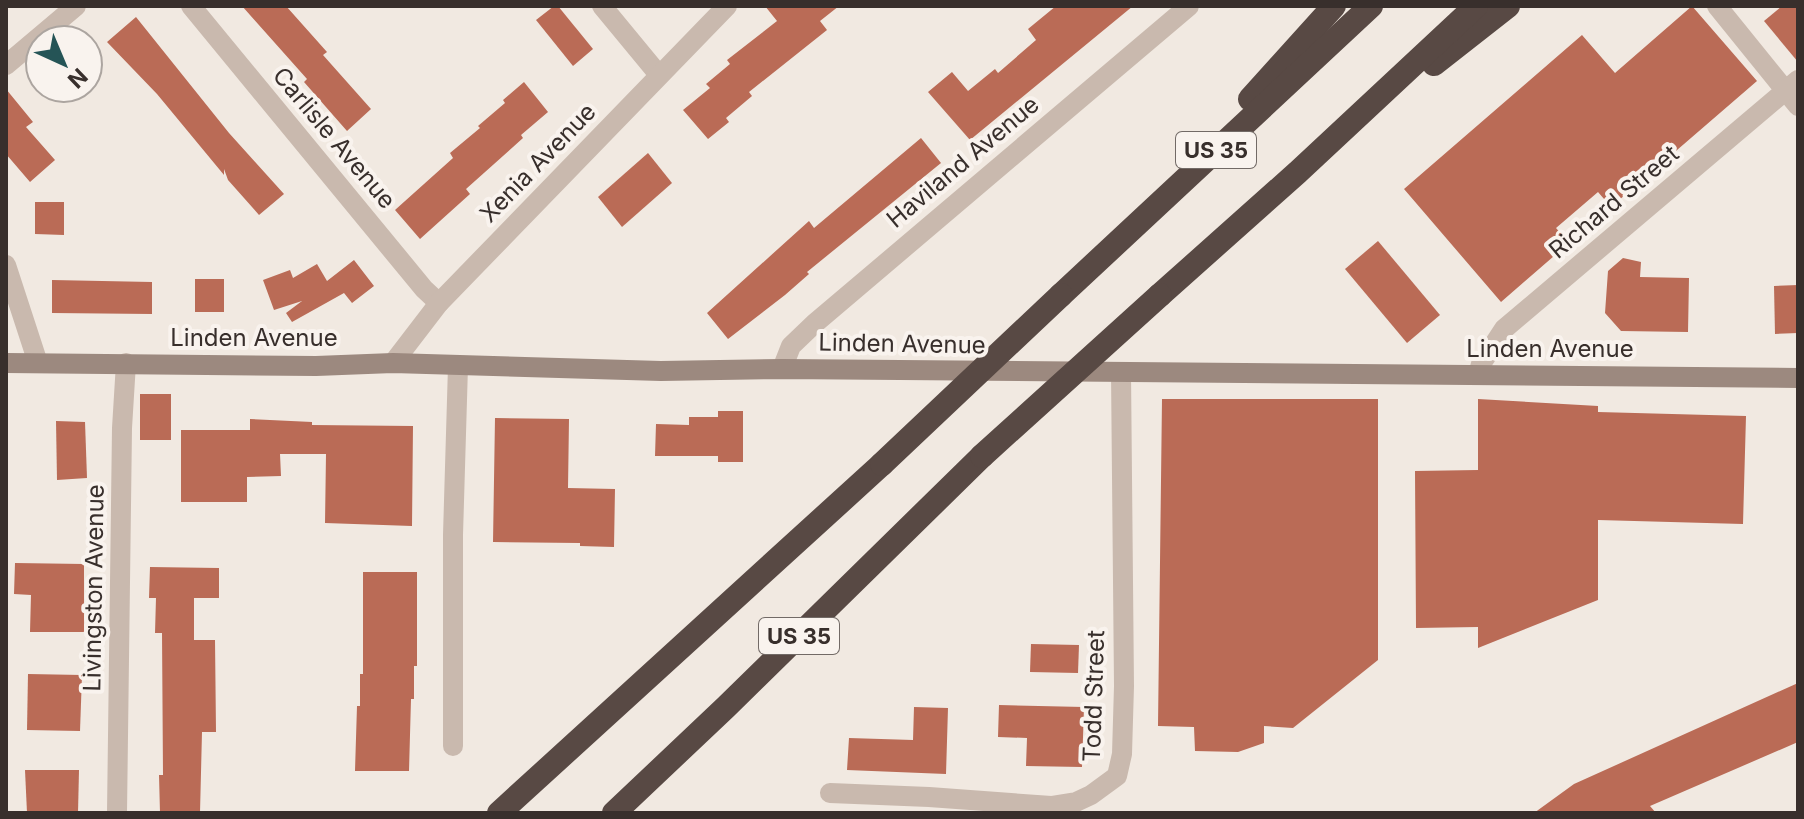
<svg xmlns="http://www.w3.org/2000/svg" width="1804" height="819" font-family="Inter,sans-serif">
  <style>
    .building { fill: #ba6b56 }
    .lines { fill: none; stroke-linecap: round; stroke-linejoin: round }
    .minor { stroke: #c9b9ae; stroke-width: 20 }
    .tertiary { stroke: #c9b9ae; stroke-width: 20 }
    .secondary { stroke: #9c897f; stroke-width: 20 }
    .motorway { stroke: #584944; stroke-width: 24 }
    .motorway-bridge { stroke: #584944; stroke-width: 24 }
    .labels { text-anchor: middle; stroke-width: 8; stroke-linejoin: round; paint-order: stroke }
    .shield { fill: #f9f3ee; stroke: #726a66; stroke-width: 2 }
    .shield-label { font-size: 22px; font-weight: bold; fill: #382f2c }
    .street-label { font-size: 24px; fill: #382f2c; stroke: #f9f3ee }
  </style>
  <rect width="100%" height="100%" fill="#f1e9e1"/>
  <g class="building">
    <path d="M242 6H286L327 52 323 55 371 109 347 131 304 82 307 79Z"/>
    <path d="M554 6H558L593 49 573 66 536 20Z"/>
    <path d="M765 6H839L820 21 827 30 749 92 752 96 726 118 729 122 708 139 683 110 710 88 706 84 730 64 727 60 777 21Z"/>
    <path d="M1056 6H1133L970 140 928 92 952 72 968 91 995 69 998 73 1036 40 1028 29Z"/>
    <path d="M1692 6 1757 81 1611 207 1598 192 1556 228 1569 243 1501 302 1404 189 1582 35 1615 73Z"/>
    <path d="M1782 6H1798V62L1764 21Z"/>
    <path d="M136 17 229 133 284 194 259 215 228 180 224 169V175L157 94 107 42Z"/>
    <path d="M524 82 548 112 521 135 523 138 466 189 470 194 420 239 395 210 453 158 450 153 480 128 478 126 505 103 503 100Z"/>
    <path d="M6 89 33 122 26 127 55 160 30 182 6 154Z"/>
    <path d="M921 138 941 163 807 272 809 274 785 295 728 339 707 313 809 221 814 228Z"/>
    <path d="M648 153 672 183 622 227 598 197Z"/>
    <path d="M35 202H64V235L35 234Z"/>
    <path d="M1378 241 1440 315 1407 343 1345 269Z"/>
    <path d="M1623 258 1641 262 1640 277 1689 278 1688 332 1621 331 1605 313 1608 271Z"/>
    <path d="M354 260 374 286 352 303 344 293 292 322 286 313 302 301 274 310 263 280 290 270 293 278 317 264 327 281Z"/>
    <rect x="195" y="279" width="29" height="33"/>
    <path d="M52 280 152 282V314L52 313Z"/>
    <path d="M1798 285V333L1775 334 1774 286Z"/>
    <rect x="140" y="394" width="31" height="46"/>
    <path d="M1162 399H1378V660L1293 728 1264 726V743L1238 752 1195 751 1194 727 1158 726Z"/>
    <path d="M1478 399 1598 406V412L1746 416 1743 524 1598 520V600L1478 648V627L1416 628 1415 471 1478 470Z"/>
    <path d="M718 411H743V462H718V456H655L656 424 689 425V417H718Z"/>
    <path d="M495 418 569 419 568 488 615 489 614 547 580 546V543L493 542Z"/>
    <path d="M250 419 312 422V425L413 426 412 526 325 523 326 454H280L281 476 247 477V502H181V430H250Z"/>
    <path d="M56 421 85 422 87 478 57 480Z"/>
    <path d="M15 563 84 564V632H30L31 595 14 594Z"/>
    <path d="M150 567 219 568V598H194V640H215L216 732H202L200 813H160L159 775H163L162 633H155L156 598H149Z"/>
    <path d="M363 572H417V666H414V699H411L409 771H355L357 706H360V674H363Z"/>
    <path d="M1031 644 1079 645 1078 673 1030 672Z"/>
    <path d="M28 674 82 675 80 731 27 730Z"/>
    <path d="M1798 683V742L1650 806 1656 813H1534L1574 784Z"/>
    <path d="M999 705 1084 707 1082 767 1026 766 1027 738 998 737Z"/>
    <path d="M914 707 948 708 946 774 847 770 849 738 913 740Z"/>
    <path d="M25 770H79L78 813H27Z"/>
  </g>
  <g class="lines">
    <g class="minor">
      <path d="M191 6 424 289 439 303"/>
      <path d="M602 6 659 75"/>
      <path d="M1717 6 1798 106"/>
      <path d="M6 65 76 6"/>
      <path d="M6 265 38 363"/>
      <path d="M782 369 791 346 814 324 1189 6"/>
      <path d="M1478 375 1481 364 1504 329 1798 80"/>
      <path d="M453 746V535L458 366"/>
      <path d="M830 793 929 797 1051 806 1076 802 1091 795 1117 776 1122 754 1124 686 1121 372"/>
      <path d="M117 813 122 428 126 363"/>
    </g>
    <path class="tertiary" d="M393 363 439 303 727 6"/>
    <path class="secondary" d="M6 363 316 366 393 363 661 371 782 369 1798 378"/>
    <g class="motorway">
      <path d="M1434 64 1508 6"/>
      <path d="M1250 99 1334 6"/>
      <path d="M1061 295 1371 6"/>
      <path d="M1160 295 1298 172 1476 6"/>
      <path d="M499 813 882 464"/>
      <path d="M614 813 726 707 982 456"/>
    </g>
    <g class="motorway-bridge">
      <path d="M982 456 1160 295"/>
      <path d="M882 464 1061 295"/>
    </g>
  </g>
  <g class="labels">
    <g class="shield">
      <rect x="1176" y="132" width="80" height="36" rx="6"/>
      <rect x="759" y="618" width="80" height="36" rx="6"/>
    </g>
    <g class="shield-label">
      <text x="1216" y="158">US 35</text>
      <text x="799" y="644">US 35</text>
    </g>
    <g class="street-label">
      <text transform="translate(334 138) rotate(50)" y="8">Carlisle Avenue</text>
      <text transform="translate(963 162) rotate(-40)" y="8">Haviland Avenue</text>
      <text transform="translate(538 163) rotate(-46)" y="8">Xenia Avenue</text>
      <text transform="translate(1614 202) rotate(-40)" y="8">Richard Street</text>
      <text x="254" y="346">Linden Avenue</text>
      <text transform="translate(902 344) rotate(1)" y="8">Linden Avenue</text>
      <text x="1550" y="357">Linden Avenue</text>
      <text transform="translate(94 588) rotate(-89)" y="8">Livingston Avenue</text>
      <text transform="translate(1094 696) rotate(-88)" y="8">Todd Street</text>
    </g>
  </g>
  <rect width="1804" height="819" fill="none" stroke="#382f2c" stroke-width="16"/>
  <g transform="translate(64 64) rotate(136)"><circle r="38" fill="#f9f3ee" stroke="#aca5a0" stroke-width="2"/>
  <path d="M0-6L14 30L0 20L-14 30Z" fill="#255456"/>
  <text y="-12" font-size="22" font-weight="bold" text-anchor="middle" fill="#382f2c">N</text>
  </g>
</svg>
